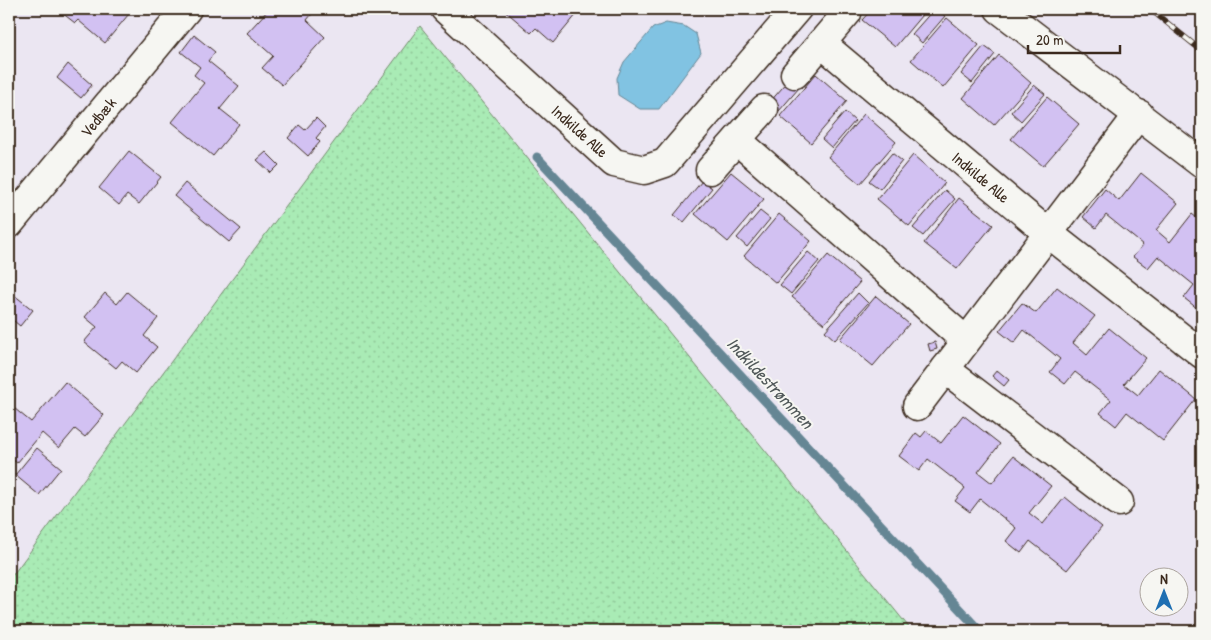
<svg xmlns="http://www.w3.org/2000/svg" width="1211" height="640" font-family="'Patrick Hand',sans-serif">
  <style>
    .grass { fill: url(#grass-dots); stroke: #728a6a }
    .water { fill: #81c3e2; stroke: #658694 }
    .lines { fill: none; stroke-linecap: round; stroke-linejoin: round }
    .stream { stroke: #658694; stroke-width: 9 }
    .building { fill: #d2c1f2; stroke: #3b2a1e }
    .minor-casing { stroke: #3b2a1e; stroke-width: 31 }
    .minor { stroke: #f6f6f2; stroke-width: 28 }
    .rail-casing { stroke: #3b2a1e; stroke-width: 5.5 }
    .rail { stroke: #f6f6f2; stroke-width: 4; stroke-dasharray: 11; stroke-linecap: butt }
    .labels { text-anchor: middle; stroke-width: 4; stroke-linejoin: round; paint-order: stroke }
    .street-label { font-size: 16px; fill: #3b2a1e; stroke: #f6f6f2 }
    .water-label { font-size: 18px; font-style: italic; fill: #505859; stroke: #f6f6f2 }
  </style>
  <defs>
    <pattern id="grass-dots" width="8" height="8" patternUnits="userSpaceOnUse" patternTransform="scale(1.25)"><rect width="8" height="8" fill="#a9ebb5"/><path d="M2 2h.1M6 6h.1" fill="none" stroke="#92ca9b" stroke-width="1.8" stroke-linecap="round"/></pattern>
  </defs>
  <rect width="100%" height="100%" fill="#ebe6f2"/>
  <filter id="ink" filterUnits="userSpaceOnUse"><feTurbulence type="fractalNoise" baseFrequency=".02" numOctaves="2"/><feDisplacementMap in="SourceGraphic" scale="10" xChannelSelector="R" yChannelSelector="G"/><feConvolveMatrix kernelMatrix="1 2 1 2 8 2 1 2 1" color-interpolation-filters="sRGB"/></filter>
  <g filter="url(#ink)">
    <path class="grass" d="M420 26 912 631H9V580Z"/>
    <path class="water" d="M666 23 684 26 696 34 701 53 659 109H640L618 95 617 78 624 62 653 28Z"/>
    <g class="lines">
      <path class="stream" d="M537 157 980 631"/>
    </g>
    <g class="building">
      <path d="M57 9H133L105 43 78 20 75 23Z"/>
      <path d="M269 9H316L307 20 325 37 282 85 262 68 273 56 247 33Z"/>
      <path d="M503 9H571L577 14 553 43 536 28 531 33Z"/>
      <path d="M872 9H927L895 47 862 20Z"/>
      <path d="M934 9H936L945 16 922 43 912 34Z"/>
      <path d="M947 18 979 45 943 88 911 60Z"/>
      <path d="M194 35 215 52 208 61 239 86 220 109 239 124 213 156 172 122 204 83 194 75 200 67 181 52Z"/>
      <path d="M984 46 995 54 972 83 961 74Z"/>
      <path d="M999 55 1031 83 994 125 963 98Z"/>
      <path d="M68 64 92 85 81 98 57 78Z"/>
      <path d="M816 74 847 101 811 143 780 116Z"/>
      <path d="M789 80 799 88 779 111 769 103Z"/>
      <path d="M1034 85 1045 94 1021 121 1011 112Z"/>
      <path d="M1047 97 1079 124 1043 166 1011 139Z"/>
      <path d="M845 112 855 121 832 148 822 139Z"/>
      <path d="M864 114 896 142 860 184 828 157Z"/>
      <path d="M316 118 325 127 316 138 320 142 308 156 288 138 299 125 305 130Z"/>
      <path d="M129 151 161 177 139 204 127 195 119 205 99 188Z"/>
      <path d="M266 152 279 165 271 173 257 160Z"/>
      <path d="M892 153 902 161 880 189 869 181Z"/>
      <path d="M913 155 945 183 909 226 877 199Z"/>
      <path d="M731 172 764 199 728 242 695 214Z"/>
      <path d="M1141 173 1178 203 1156 230 1170 242 1192 214 1202 222V304L1198 309 1184 298 1194 285 1158 256 1148 268 1133 257 1143 245 1106 215 1096 228 1083 217 1105 189 1119 201Z"/>
      <path d="M702 181 712 188 684 222 674 215Z"/>
      <path d="M185 183 241 229 229 242 174 196Z"/>
      <path d="M945 190 955 199 923 236 913 228Z"/>
      <path d="M959 198 993 225 957 269 924 243Z"/>
      <path d="M760 211 770 219 747 247 737 238Z"/>
      <path d="M779 214 811 241 776 283 744 256Z"/>
      <path d="M808 252 819 261 791 294 780 285Z"/>
      <path d="M828 255 860 282 824 324 792 297Z"/>
      <path d="M1057 287 1095 316 1073 343 1087 355 1109 328 1146 358 1124 384 1138 395 1159 369 1196 399 1163 441 1127 412 1116 426 1100 413 1111 400 1075 372 1065 384 1050 372 1060 359 1024 330 1014 343 999 331 1022 303 1036 313Z"/>
      <path d="M9 291 33 310 20 326 9 317Z"/>
      <path d="M127 292 158 318 144 336 157 347 136 373 122 361 116 368 84 342 97 327 85 317 105 293 117 304Z"/>
      <path d="M858 293 868 303 835 340 825 331Z"/>
      <path d="M876 296 909 324 873 366 840 339Z"/>
      <path d="M935 342 937 349 930 351 928 344Z"/>
      <path d="M997 370 1009 380 1004 386 992 376Z"/>
      <path d="M65 382 104 415 85 437 75 429 59 448 42 433 17 463 9 457V404L31 422Z"/>
      <path d="M963 415 1000 444 978 472 992 483 1013 456 1051 486 1029 513 1043 524 1065 497 1102 527 1067 570 1030 541 1021 553 1006 541 1016 528 980 499 970 512 955 501 965 488 928 459 919 471 899 456 916 433 921 437 926 431 941 443Z"/>
      <path d="M37 448 61 468 39 495 15 475Z"/>
      <path d="M1172 624 1181 631H1167Z"/>
    </g>
    <g class="lines">
      <defs>
        <g id="minor">
          <path d="M445 9 614 163 644 170 665 163 797 9"/>
          <path d="M999 9 1202 164"/>
          <path d="M821 43 1048 233 1202 354"/>
          <path d="M795 74 847 13"/>
          <path d="M737 140 966 341"/>
          <path d="M710 170 764 109"/>
          <path d="M9 224 187 9"/>
          <path d="M945 369 1119 502"/>
          <path d="M917 406 1139 114"/>
        </g>
      </defs>
      <use href="#minor" class="minor-casing"/>
      <use href="#minor" class="minor"/>
      <defs>
        <path id="rail" d="M1150 9 1202 51"/>
      </defs>
      <use href="#rail" class="rail-casing"/>
      <use href="#rail" class="rail"/>
    </g>
  </g>
  <g class="labels">
    <g class="street-label">
      <text transform="translate(98 117) rotate(-51)" y="6">Vedbæk</text>
      <text transform="translate(580 131) rotate(42)" y="6">Indkilde Alle</text>
      <text transform="translate(981 177) rotate(40)" y="6">Indkilde Alle</text>
    </g>
    <g class="water-label">
      <text transform="translate(770 383) rotate(47)" y="6">Indkildestrømmen</text>
    </g>
  </g>
  <rect width="1211" height="640" fill="none" stroke="#f6f6f2" stroke-width="30"/>
  <rect x="15" y="15" width="1181" height="610" fill="none" stroke="#3b2a1e" stroke-width="2" filter="url(#ink)"/>
  <g transform="translate(1164 592)"><circle r="24" fill="#f6f6f2" stroke="#aba49d"/>
  <path d="M0-4L9 19L0 12L-9 19Z" fill="#1f6fb2"/>
  <text y="-8" font-size="14" font-weight="bold" text-anchor="middle" fill="#3b2a1e">N</text>
  </g>
  <path d="M1028 45v8h92v-8" fill="none" stroke="#3b2a1e" stroke-width="2.5"/>
  <text x="1036" y="45" font-size="15" fill="#3b2a1e" stroke="#f6f6f2" stroke-width="4" paint-order="stroke">20 m</text>
</svg>
